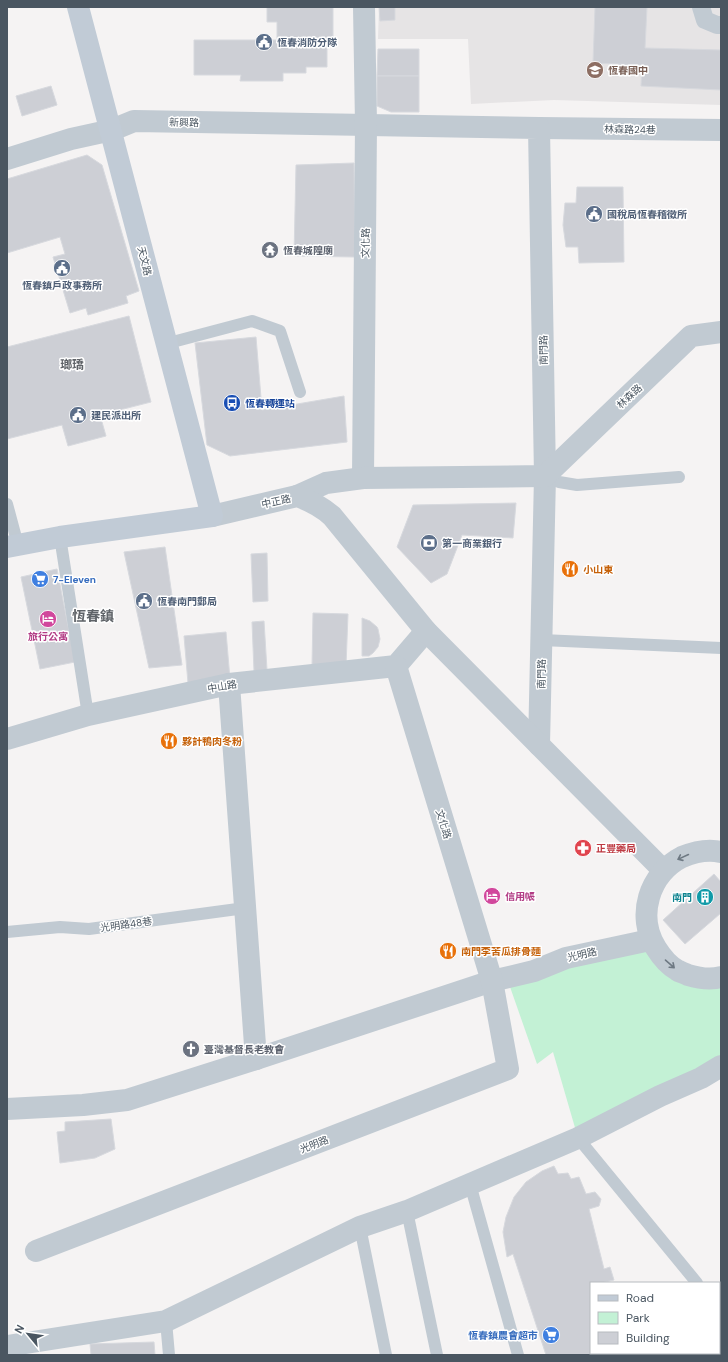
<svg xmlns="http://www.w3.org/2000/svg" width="728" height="1362" font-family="'DM Sans','Noto Sans TC',sans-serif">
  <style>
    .education { fill: #e6e4e5 }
    .green { fill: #c3f1d5 }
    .building { fill: #cdcfd5; stroke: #d7d9de }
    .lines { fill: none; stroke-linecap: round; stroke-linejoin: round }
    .service { stroke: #c1cad2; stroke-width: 12 }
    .pedestrian { stroke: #c1cad2; stroke-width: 18 }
    .minor { stroke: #c1cad2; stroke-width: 22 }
    .tertiary { stroke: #c1cad2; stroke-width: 22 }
    .secondary { stroke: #c1cbd6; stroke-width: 22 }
    .oneway { stroke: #6e7983 }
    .labels { text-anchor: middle; stroke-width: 3; stroke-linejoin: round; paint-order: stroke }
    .service-label { font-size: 10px; font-weight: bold; fill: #4e5e75; stroke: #fff; text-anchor: start }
    .education-label { font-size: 10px; font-weight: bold; fill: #785e54; stroke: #fff; text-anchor: start }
    .street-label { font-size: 10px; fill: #4a5661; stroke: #fff }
    .worship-label { font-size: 10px; font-weight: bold; fill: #5b616d; stroke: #fff; text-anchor: start }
    .transit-label { font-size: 10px; font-weight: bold; fill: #164399; stroke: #fff; text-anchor: start }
    .food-label { font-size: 10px; font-weight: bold; fill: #c56008; stroke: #fff; text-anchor: start }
    .shop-label { font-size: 10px; font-weight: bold; fill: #366cbe; stroke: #fff; text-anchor: start }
    .hotel-label { font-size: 10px; font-weight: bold; fill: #b23c85; stroke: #fff }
    .health-label { font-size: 10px; font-weight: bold; fill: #be3a42; stroke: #fff; text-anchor: start }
    .culture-label { font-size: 10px; font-weight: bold; fill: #0d838f; stroke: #fff; text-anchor: end }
    .quarter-label { font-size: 12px; font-weight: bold; fill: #5f6368; stroke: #fff }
    .district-label { font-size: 14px; font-weight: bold; fill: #5f6368; stroke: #fff }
  </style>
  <rect width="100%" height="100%" fill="#f5f3f3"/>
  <path class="education" d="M379 7H721V105L554 100 471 104 468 39H378Z"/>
  <path class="green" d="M656 941 680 970 721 978V1063L578 1138 553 1052 537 1064 509 984Z"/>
  <g class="building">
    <path d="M267 7H333V44H327V67H306V73H283V81H240L241 75H194V40H277V22H267Z"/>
    <path d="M379 7H395V20L380 21Z"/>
    <path d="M595 7H647L645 48 721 50V90L641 86 642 65 593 63Z"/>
    <path d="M378 49H419V76H377Z"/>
    <path d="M377 76H419V112H391L377 106Z"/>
    <path d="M51 86 57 105 22 116 16 96Z"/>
    <path d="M87 155 102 165 139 291 126 296 128 303 88 315 86 308 70 313 53 257 65 254 60 237 7 253V179Z"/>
    <path d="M354 163 355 257 294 256 296 165Z"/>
    <path d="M577 187H623L624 262 579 263 578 247H566L563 225 565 203H576Z"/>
    <path d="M129 316 151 402 100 415 106 436 68 446 62 425 7 439V347Z"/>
    <path d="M256 337 262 410 344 396 347 442 230 456 207 445 195 343Z"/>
    <path d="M516 503 513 538 462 535 447 574 431 583 397 547 413 505Z"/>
    <path d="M165 547 182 665 149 668 124 552Z"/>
    <path d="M267 553 268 601 253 602 251 554Z"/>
    <path d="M57 569 75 662 40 669 21 577Z"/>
    <path d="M313 613 348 614 346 666H312Z"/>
    <path d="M362 618 370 621 377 627 378 629 380 639 378 647 373 653 369 656H362Z"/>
    <path d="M264 621 267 670 254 671 252 622Z"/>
    <path d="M226 632 230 679 188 683 184 636Z"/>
    <path d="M714 874 721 882V913L685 944 663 920Z"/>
    <path d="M111 1119 115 1149 95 1158 60 1163 57 1132 65 1131V1122Z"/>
    <path d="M554 1166 558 1174 568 1173 571 1179 579 1177 586 1194 595 1192 601 1199 599 1206 589 1209 604 1269 610 1267 614 1280 601 1283H591V1353H614V1355H546L513 1254 507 1257 503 1232 506 1217 514 1197 526 1182 542 1171Z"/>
    <path d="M154 1342 155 1355H91L90 1344Z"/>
  </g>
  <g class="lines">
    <g class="service">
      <path d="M165 344 252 321 280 331 300 392"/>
      <path d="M545 476 559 482 577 485 679 477"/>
      <path d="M7 504 18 545"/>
      <path d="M60 537 88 715"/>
      <path d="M542 640 721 648"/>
      <path d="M7 932 60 927 89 929 245 908"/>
      <path d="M578 1138 697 1283"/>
      <path d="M470 1184 518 1355"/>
      <path d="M407 1211 437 1355"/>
      <path d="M360 1227 386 1355"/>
      <path d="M719 1310 721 1313"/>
      <path d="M166 1321 169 1355"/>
    </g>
    <path class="pedestrian" d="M701 7 705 20 717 25H721"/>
    <g class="minor">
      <path d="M539 128 721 130"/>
      <path d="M7 159 71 139 112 130 134 121 539 128 545 476 539 745"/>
      <path d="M363 478 366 124 364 7"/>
      <path d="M297 496 326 483 363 478 545 476 691 336 721 332"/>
      <path d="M229 684 256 1059"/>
      <path d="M7 739 88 715 229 684 396 666 426 631"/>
      <path d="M7 1109 83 1105 127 1100 256 1059 492 981 534 971 566 958 650 940"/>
      <path d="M36 1251 508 1069 492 981 396 666"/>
      <path d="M7 1346 166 1321 360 1227 407 1211 578 1138 660 1096 701 1078 721 1066"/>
    </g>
    <g class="tertiary">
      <path d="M212 516 297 496C311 501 321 506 332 516L426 631 663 870"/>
      <path d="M721 852C709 849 694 852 682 857 649 874 636 916 656 948 661 956 668 965 677 970 680 972 684 973 688 975 698 978 711 980 721 977"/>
    </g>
    <path class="secondary" d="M7 547 60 537 212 516C166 347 124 176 78 7"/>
  </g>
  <defs><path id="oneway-shaft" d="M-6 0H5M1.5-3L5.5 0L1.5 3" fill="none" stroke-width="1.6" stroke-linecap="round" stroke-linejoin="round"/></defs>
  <g class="oneway">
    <use href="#oneway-shaft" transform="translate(683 857) rotate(155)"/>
    <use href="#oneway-shaft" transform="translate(670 964) rotate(41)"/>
  </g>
  <defs>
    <symbol id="civic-disc" viewBox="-11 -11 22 22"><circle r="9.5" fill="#5c6f8a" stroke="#fff"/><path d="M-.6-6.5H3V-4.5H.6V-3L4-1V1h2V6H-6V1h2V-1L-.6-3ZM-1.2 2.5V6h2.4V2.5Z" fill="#fff"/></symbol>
    <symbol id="school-disc" viewBox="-11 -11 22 22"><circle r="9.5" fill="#8d6e63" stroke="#fff"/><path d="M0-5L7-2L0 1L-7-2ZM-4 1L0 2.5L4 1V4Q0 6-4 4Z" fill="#fff"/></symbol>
    <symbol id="temple-disc" viewBox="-11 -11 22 22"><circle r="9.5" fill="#6b7280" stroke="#fff"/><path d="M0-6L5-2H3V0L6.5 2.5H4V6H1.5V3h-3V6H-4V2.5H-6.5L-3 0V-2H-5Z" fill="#fff"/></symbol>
    <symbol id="bus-disc" viewBox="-11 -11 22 22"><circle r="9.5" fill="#1a4fb4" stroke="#fff"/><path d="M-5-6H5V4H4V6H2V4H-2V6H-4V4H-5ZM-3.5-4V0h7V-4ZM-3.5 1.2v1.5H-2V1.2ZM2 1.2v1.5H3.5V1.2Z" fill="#fff"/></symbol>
    <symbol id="bank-disc" viewBox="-11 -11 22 22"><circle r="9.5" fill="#5c6f8a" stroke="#fff"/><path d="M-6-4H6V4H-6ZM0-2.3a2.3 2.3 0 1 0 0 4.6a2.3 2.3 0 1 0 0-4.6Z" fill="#fff"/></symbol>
    <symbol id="restaurant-disc" viewBox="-11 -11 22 22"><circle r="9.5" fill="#e8710a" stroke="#fff"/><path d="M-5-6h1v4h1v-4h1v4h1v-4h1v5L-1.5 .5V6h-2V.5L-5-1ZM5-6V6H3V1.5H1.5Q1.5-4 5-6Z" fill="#fff"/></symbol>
    <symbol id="supermarket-disc" viewBox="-11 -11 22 22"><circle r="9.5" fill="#3f7fe0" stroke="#fff"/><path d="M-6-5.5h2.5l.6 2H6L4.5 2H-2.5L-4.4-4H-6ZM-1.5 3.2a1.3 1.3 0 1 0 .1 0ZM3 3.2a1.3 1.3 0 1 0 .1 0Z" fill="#fff"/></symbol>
    <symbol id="hotel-disc" viewBox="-11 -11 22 22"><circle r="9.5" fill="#d1479c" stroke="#fff"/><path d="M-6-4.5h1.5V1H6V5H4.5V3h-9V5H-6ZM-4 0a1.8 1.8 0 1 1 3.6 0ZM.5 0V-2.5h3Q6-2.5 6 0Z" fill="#fff"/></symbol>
    <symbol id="pharmacy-disc" viewBox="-11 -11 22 22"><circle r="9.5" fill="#e0444e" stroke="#fff"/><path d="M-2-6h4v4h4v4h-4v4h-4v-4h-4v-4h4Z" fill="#fff"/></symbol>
    <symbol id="building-disc" viewBox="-11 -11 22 22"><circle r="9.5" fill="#0f9aa8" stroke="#fff"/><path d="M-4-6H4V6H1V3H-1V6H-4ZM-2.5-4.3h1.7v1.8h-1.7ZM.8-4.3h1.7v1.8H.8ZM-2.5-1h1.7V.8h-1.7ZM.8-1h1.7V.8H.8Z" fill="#fff"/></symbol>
    <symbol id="church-disc" viewBox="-11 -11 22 22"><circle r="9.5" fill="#6b7280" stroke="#fff"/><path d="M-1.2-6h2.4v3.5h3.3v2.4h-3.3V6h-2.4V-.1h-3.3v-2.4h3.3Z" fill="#fff"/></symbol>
  </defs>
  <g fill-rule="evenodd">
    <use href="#civic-disc" x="254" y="32" width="20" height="20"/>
    <use href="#school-disc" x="585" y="60" width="20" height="20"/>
    <use href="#civic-disc" x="584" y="204" width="20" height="20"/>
    <use href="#temple-disc" x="260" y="240" width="20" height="20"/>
    <use href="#civic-disc" x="52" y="258" width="20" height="20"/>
    <use href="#bus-disc" x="222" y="393" width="20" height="20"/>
    <use href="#civic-disc" x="68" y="405" width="20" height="20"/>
    <use href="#bank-disc" x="419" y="533" width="20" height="20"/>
    <use href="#restaurant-disc" x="560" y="559" width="20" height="20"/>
    <use href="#supermarket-disc" x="30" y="569" width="20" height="20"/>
    <use href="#civic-disc" x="134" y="591" width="20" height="20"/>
    <use href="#hotel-disc" x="38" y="609" width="20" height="20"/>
    <use href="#restaurant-disc" x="159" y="731" width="20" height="20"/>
    <use href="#pharmacy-disc" x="573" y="838" width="20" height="20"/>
    <use href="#hotel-disc" x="482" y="886" width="20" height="20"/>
    <use href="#building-disc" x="695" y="887" width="20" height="20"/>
    <use href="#restaurant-disc" x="438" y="941" width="20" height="20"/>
    <use href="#church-disc" x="181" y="1039" width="20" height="20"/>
    <use href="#supermarket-disc" x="541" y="1325" width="20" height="20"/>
  </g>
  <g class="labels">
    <g class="service-label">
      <text x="277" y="46">恆春消防分隊</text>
      <text x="607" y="218">國稅局恆春稽徵所</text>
      <text x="62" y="289" text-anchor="middle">恆春鎮戶政事務所</text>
      <text x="91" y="419">建民派出所</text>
      <text x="442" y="547">第一商業銀行</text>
      <text x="157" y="605">恆春南門郵局</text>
    </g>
    <g class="education-label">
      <text x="608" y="74">恆春國中</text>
    </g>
    <g class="street-label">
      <text transform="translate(184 122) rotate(1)" y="4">新興路</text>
      <text transform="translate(630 129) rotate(1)" y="4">林森路24巷</text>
      <text transform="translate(365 243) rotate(-89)" y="4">文化路</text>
      <text transform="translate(145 261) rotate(76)" y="4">天文路</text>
      <text transform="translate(543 350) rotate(-91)" y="4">南門路</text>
      <text transform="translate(629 396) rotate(-43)" y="4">林森路</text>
      <text transform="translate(276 501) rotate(-13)" y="4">中正路</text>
      <text transform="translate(541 674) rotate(-89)" y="4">南門路</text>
      <text transform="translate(222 686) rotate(-10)" y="4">中山路</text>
      <text transform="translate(444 824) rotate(73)" y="4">文化路</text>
      <text transform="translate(126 924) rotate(-8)" y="4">光明路48巷</text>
      <text transform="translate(582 954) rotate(-13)" y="4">光明路</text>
      <text transform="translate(314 1144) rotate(-21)" y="4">光明路</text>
    </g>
    <g class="worship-label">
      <text x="283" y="254">恆春城隍廟</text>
      <text x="204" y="1053">臺灣基督長老教會</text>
    </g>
    <g class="transit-label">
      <text x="245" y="407">恆春轉運站</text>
    </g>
    <g class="food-label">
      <text x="583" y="573">小山東</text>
      <text x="182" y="745">夥計鴨肉冬粉</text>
      <text x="461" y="955">南門李苦瓜排骨麵</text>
    </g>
    <g class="shop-label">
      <text x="53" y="583">7-Eleven</text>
      <text x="538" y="1339" text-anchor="end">恆春鎮農會超市</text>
    </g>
    <g class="hotel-label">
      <text x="48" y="640">旅行公寓</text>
      <text x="505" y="900" text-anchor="start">信用帳</text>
    </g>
    <g class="health-label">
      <text x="596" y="852">正豐藥局</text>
    </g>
    <g class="culture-label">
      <text x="692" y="901">南門</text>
    </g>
    <g class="quarter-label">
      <text x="72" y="369">瑯𤩝</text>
    </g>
    <g class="district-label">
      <text x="93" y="621">恆春鎮</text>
    </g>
  </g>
  <rect width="728" height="1362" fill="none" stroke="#4a5661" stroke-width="16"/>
  <rect x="590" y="1282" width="130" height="72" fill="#ffffff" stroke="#b7bbc0"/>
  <rect x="598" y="1295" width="20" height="6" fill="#c1cbd6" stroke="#b7bbc0"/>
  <text x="626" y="1302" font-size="12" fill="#4a5661">Road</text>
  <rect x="598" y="1312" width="20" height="12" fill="#c3f1d5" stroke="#b7bbc0"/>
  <text x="626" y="1322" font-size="12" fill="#4a5661">Park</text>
  <rect x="598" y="1332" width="20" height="12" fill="#cdcfd5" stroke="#b7bbc0"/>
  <text x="626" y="1342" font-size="12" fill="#4a5661">Building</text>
  <g transform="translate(28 1334) rotate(299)" stroke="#ffffff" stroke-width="3" paint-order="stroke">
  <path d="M0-3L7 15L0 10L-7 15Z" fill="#4a5661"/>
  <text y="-6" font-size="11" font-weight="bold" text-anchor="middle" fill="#4a5661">N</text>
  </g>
</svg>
